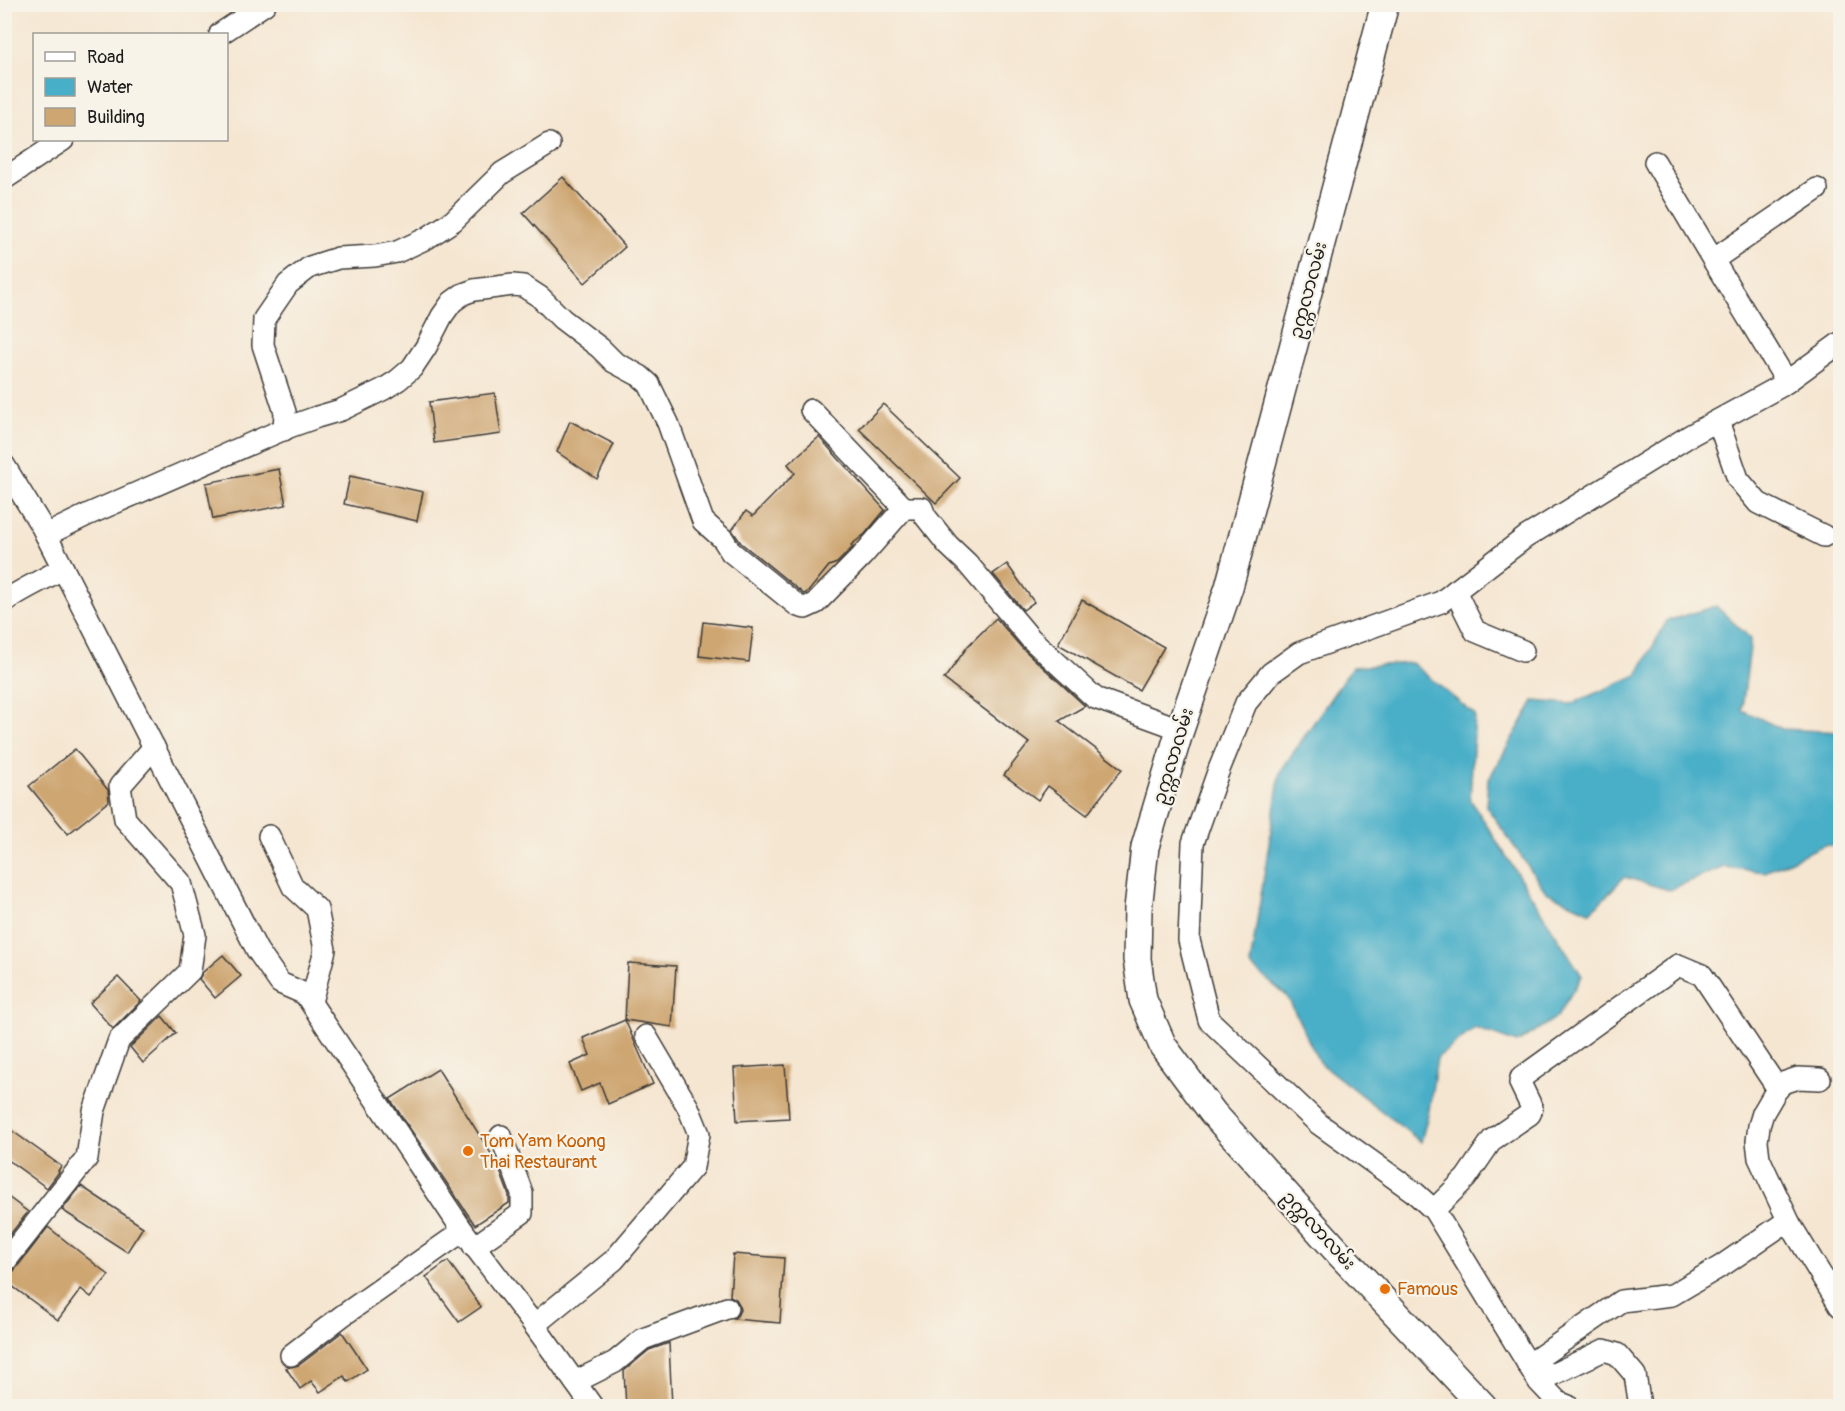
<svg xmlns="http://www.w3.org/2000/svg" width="1845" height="1411" font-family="Pangolin,'Noto Sans Myanmar',sans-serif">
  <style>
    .water { fill: #48afc8; stroke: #326672; stroke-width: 1.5 }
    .building { fill: #cea672 }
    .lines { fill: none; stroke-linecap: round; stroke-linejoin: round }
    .minor-casing { stroke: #3d3a37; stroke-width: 24 }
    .major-casing { stroke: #3d3a37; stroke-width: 30 }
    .minor { stroke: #fff; stroke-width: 21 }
    .major { stroke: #fff; stroke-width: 27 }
    .food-dot { fill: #e8710a; stroke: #f7f3e8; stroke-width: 2 }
    .labels { text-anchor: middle; stroke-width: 4.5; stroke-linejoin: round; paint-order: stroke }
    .street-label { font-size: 18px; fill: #1c1c1c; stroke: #f7f3e8 }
    .food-label { font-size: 18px; fill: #c56008; stroke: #f7f3e8; text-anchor: start }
  </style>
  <rect width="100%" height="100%" fill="#f7f3e8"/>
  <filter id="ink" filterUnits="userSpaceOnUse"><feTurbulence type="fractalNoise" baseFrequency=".0167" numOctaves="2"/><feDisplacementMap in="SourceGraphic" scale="12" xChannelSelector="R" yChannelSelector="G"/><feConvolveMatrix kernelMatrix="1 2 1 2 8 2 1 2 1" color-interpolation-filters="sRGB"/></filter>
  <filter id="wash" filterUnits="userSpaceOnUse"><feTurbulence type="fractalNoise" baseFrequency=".008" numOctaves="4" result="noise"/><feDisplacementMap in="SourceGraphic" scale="24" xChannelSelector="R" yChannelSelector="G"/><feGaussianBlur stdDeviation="1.35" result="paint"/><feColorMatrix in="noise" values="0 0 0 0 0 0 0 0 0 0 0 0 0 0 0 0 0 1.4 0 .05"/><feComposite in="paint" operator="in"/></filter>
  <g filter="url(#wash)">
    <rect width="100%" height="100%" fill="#f5e6d1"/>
    <g class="water">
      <path d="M1716 606 1751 639 1742 710 1782 729 1840 732V846L1824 845 1765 872 1724 867 1669 890 1624 877 1591 912 1546 892 1486 806 1488 780 1534 701 1571 704 1637 675 1667 621Z"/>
      <path d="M1412 663 1475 715 1470 799 1582 976 1557 1017 1517 1043 1475 1028 1437 1058 1429 1110 1421 1142 1319 1062 1287 996 1250 966 1280 772 1352 667Z"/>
    </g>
    <g id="blocks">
      <g class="building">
        <path d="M563 177 625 247 585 283 523 213Z"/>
        <path d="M495 393 501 434 434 443 429 402Z"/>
        <path d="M883 404 960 478 936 503 859 429Z"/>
        <path d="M570 421 614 444 597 479 557 452Z"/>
        <path d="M819 437 885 510 865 534 851 545 853 547 837 563 829 566 808 592 804 594 741 543 732 530 746 511 753 516 795 473 788 464Z"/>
        <path d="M279 469 286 505 213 519 206 483Z"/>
        <path d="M350 476 423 492 417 521 344 504Z"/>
        <path d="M1007 564 1034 602 1023 610 993 574Z"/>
        <path d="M1082 600 1164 647 1139 690 1058 644Z"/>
        <path d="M996 618 1021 647 1085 706 1059 721 1122 769 1087 815 1048 786 1038 800 1004 775 1029 743 944 679 968 646Z"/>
        <path d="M703 622 753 628 749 662 699 656Z"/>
        <path d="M75 749 108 790 109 801 68 834 29 786Z"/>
        <path d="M223 955 241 976 215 998 199 979 203 972Z"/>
        <path d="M628 963 676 966 672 1027 625 1020Z"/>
        <path d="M118 977 141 1001 113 1029 90 1003Z"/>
        <path d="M162 1016 176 1033 143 1063 130 1047Z"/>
        <path d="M625 1020 653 1084 608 1104 600 1083 581 1091 570 1064 590 1055 583 1038Z"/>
        <path d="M785 1065 789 1118 737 1121 734 1068Z"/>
        <path d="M438 1069 497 1163 509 1195V1203L475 1225 390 1099Z"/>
        <path d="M4 1125 61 1166 58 1171 59 1172 47 1188 4 1157Z"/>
        <path d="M81 1186 143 1227 127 1252 62 1210Z"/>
        <path d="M4 1194 28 1212 4 1242Z"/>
        <path d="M48 1227 109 1275 91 1297 81 1289 58 1320 4 1280V1275L14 1271Z"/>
        <path d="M733 1254 784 1258 780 1323 733 1319 737 1316 740 1310 739 1304 736 1299 730 1296Z"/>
        <path d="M448 1261 481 1307 459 1322 426 1277Z"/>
        <path d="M342 1332 367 1369 348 1382 344 1376 320 1392 311 1381 300 1389 286 1368 299 1365Z"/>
        <path d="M669 1343 672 1407H626L624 1371 649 1350Z"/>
      </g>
    </g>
  </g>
  <g filter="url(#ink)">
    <use href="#blocks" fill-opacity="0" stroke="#3d3a37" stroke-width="1.5"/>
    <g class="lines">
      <defs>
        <g id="minor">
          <path d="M220 34 265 4"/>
          <path d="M1655 162 1713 260"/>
          <path d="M4 179 63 140"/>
          <path d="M1787 382 1713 260 1817 189"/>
          <path d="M811 410 904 508"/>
          <path d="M1718 421 1738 479 1758 503 1824 536"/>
          <path d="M284 430 285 412 263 345 264 319 288 284 310 267 338 258 375 256 397 252 427 238 453 221 502 173 549 144"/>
          <path d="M4 465 42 527 257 950 280 983 305 994 463 1231 534 1325 592 1406"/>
          <path d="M46 535 89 514 289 427 317 417 341 410 384 389 398 380 412 368 426 347 442 316 452 302 463 294 474 290 513 285 523 286 540 297 562 319 600 348 614 362 640 376 649 384 668 423 703 521 723 539 731 552 798 606 805 608 816 603 862 556 904 508H922L925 516 948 545 967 563 1030 638 1095 698 1180 729"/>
          <path d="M1455 591 1475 631 1523 651"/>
          <path d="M4 602C23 588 44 580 63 568"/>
          <path d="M269 836 293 887 317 909 325 950 311 1002"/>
          <path d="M1820 1079 1798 1078 1780 1084 1763 1113 1759 1126 1757 1141 1759 1158 1790 1224 1840 1306"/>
          <path d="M1434 1210 1466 1178 1492 1140 1530 1114 1532 1108 1520 1083 1521 1078 1678 965 1702 975 1778 1089"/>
          <path d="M474 1247 522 1213V1193L501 1136"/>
          <path d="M4 1263 87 1158 94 1111 119 1040 190 971 195 935 181 883 125 819 120 786 154 747"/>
          <path d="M534 1325 614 1260 693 1167 699 1134 688 1107 646 1036"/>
          <path d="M291 1355 342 1316 463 1231"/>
          <path d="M1528 1365 1621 1301 1672 1295 1723 1265 1780 1226 1790 1224"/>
          <path d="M1533 1372 1554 1374 1604 1350 1617 1354 1635 1375 1640 1406"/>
          <path d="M575 1382 615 1362 643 1339 727 1308"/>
          <path d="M1568 1406 1558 1402 1539 1382 1434 1210 1414 1192 1319 1124 1209 1020 1189 940 1193 843 1218 772 1246 703 1271 673 1299 653 1441 602 1526 537 1691 435 1781 386 1840 343"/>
        </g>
        <path id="major" d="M1385 4 1229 587 1179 733 1145 847 1138 909 1137 959 1143 1000 1163 1046 1213 1113 1339 1253 1483 1406"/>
      </defs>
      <use href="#minor" class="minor-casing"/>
      <use href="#major" class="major-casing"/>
      <use href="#minor" class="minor"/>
      <use href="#major" class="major"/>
    </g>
  </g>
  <g class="food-dot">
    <circle cx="468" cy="1151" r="6"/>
    <circle cx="1385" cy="1289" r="6"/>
  </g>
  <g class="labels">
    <g class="street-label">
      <text transform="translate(1308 290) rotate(-75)" y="6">ဥက္ကလာလမ်း</text>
      <text transform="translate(1173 756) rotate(-73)" y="6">ဥက္ကလာလမ်း</text>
      <text transform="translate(1319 1230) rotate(48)" y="6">ဥက္ကလာလမ်း</text>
    </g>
    <g class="food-label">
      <text x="480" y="1147">Tom Yam Koong<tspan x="480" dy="21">Thai Restaurant</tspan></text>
      <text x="1397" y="1295">Famous</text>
    </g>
  </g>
  <rect width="1845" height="1411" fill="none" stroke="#f7f3e8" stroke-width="24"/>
  <rect x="33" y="33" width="195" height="108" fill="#f7f3e8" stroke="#9f9d96" stroke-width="1.5"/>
  <rect x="45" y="52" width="30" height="9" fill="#ffffff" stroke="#9f9d96" stroke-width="1.5"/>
  <text x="87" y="63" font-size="18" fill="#1c1c1c">Road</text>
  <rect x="45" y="78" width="30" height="18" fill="#48afc8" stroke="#9f9d96" stroke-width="1.5"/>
  <text x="87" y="93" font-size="18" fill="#1c1c1c">Water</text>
  <rect x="45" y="108" width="30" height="18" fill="#cea672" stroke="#9f9d96" stroke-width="1.5"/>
  <text x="87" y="123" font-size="18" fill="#1c1c1c">Building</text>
</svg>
